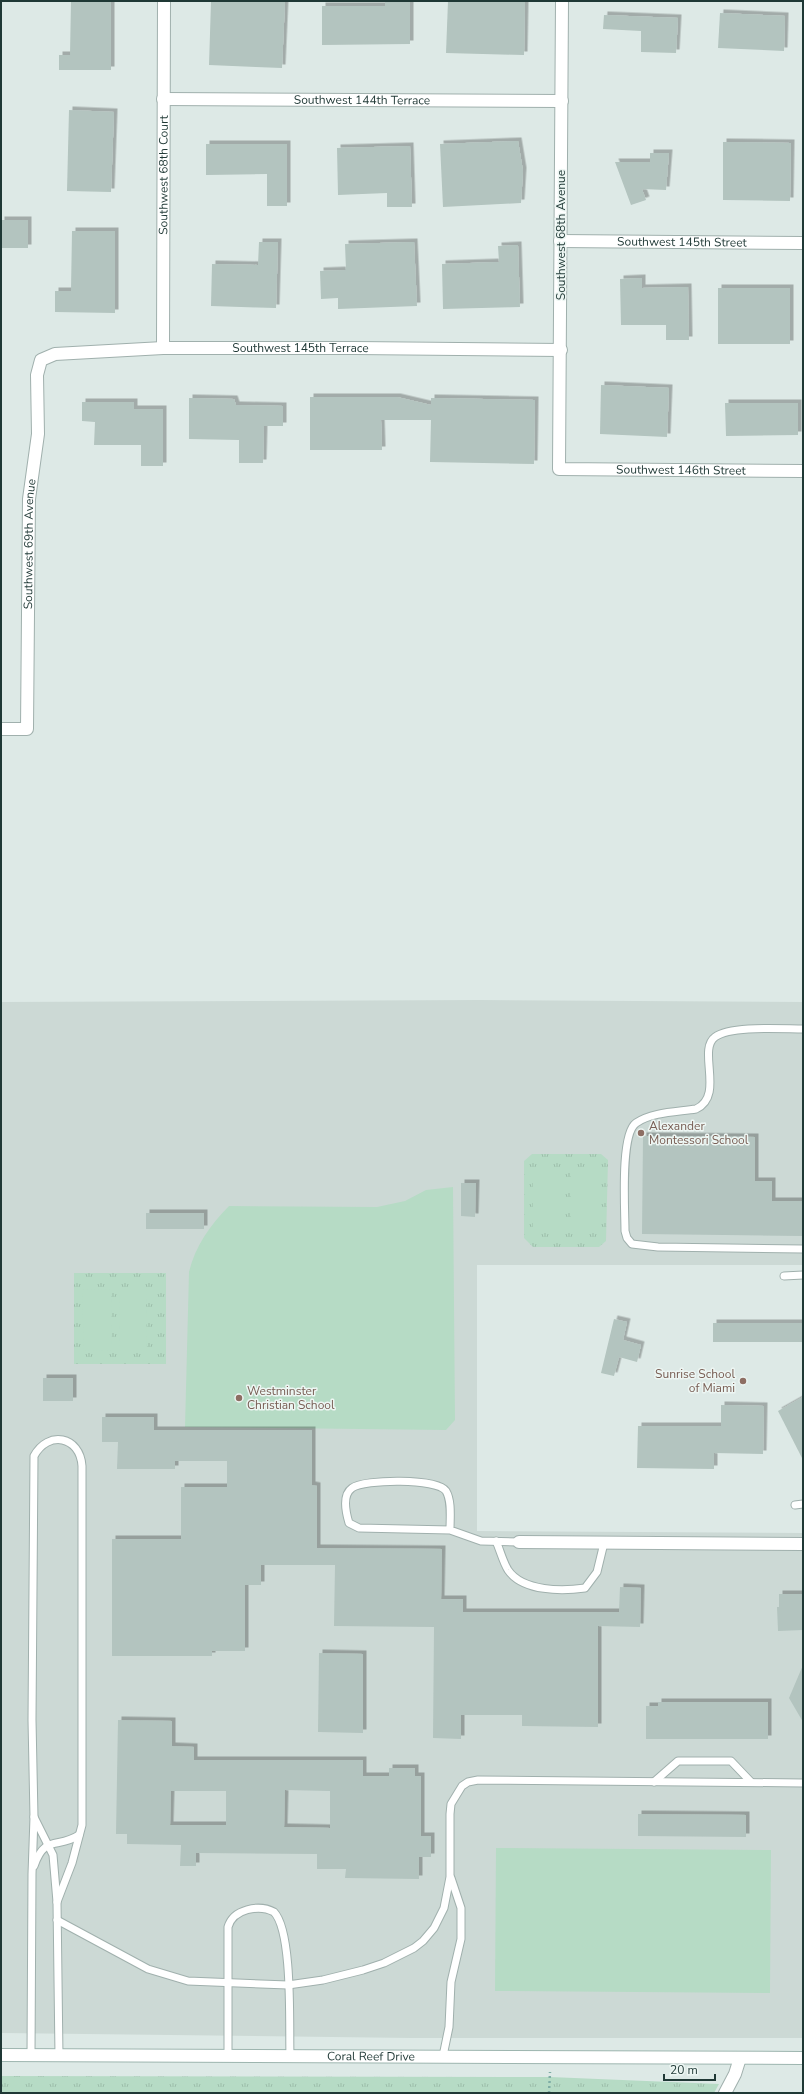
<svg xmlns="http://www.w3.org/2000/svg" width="804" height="2094" font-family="'Nunito Sans',sans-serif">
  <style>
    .built { fill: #ccd9d5 }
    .park { fill: url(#park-tufts) }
    .pitch { fill: #b6dbc5 }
    .building { fill: #b3c4bf; fill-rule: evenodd; filter: url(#shadow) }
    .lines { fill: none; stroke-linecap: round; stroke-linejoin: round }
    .lane-casing { stroke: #a0b0ad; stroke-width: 9 }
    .street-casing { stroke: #a0b0ad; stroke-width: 14 }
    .secondary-casing { stroke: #9db5af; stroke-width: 14 }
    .path { stroke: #7eada5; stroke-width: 2.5; stroke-dasharray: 2 3; stroke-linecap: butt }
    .lane { stroke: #fff; stroke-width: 7 }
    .street { stroke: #fff; stroke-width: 12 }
    .secondary { stroke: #fff; stroke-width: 12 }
    .education-dot { fill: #8d6e63; stroke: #edf6f3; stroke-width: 1.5 }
    .labels { text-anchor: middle; stroke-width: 3; stroke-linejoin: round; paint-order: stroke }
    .street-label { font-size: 12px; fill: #1f3835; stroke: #edf6f3 }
    .education-label { font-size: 12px; fill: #785e54; stroke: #edf6f3; text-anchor: start }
  </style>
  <defs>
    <pattern id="park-tufts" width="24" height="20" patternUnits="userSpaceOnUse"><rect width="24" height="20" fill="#b6dbc5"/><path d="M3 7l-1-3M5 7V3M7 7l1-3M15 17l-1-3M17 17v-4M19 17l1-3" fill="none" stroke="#9cbdaa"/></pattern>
    <filter id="shadow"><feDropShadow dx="3.5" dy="-3.5" stdDeviation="0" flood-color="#0004"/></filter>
  </defs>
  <rect width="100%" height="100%" fill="#dde9e6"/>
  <path class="built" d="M480 1000 803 1002V1265H477V1531L803 1533V2038H411L1 2033V1002Z"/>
  <g class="park">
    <path d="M532 1154H601L608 1160 606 1241 599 1247H533L524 1238V1161Z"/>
    <rect x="74" y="1273" width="92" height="91"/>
    <path d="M1 2076 550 2077 719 2084 714 2093H1Z"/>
  </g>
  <g class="pitch">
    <rect x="533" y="1170" width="29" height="61"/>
    <rect x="571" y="1170" width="28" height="61"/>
    <path d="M453 1187 455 1420 446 1430 185 1427 189 1272C195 1246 211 1224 229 1206L377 1207 405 1201 426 1190Z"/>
    <path d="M111 1289 112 1350 84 1351 82 1290Z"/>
    <path d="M119 1289H146L147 1350 120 1351Z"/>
    <path d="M496 1848 771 1850 770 1993 495 1991Z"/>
  </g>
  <g class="building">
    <path d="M71 1H111V70H59V55H70Z"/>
    <path d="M211 1H285L282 68 209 65Z"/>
    <path d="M385 1H410V44L322 45V6H385Z"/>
    <path d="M448 1H525L524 55 446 53Z"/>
    <path d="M720 13 785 16 784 51 718 48Z"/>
    <path d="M604 15 678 18 676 53 641 52V31L603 29Z"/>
    <path d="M69 110 114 112 111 192 67 191Z"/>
    <path d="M518 141 523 171 521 203 443 207 440 144Z"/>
    <path d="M723 142 791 143 790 201 723 200Z"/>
    <path d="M206 144H287V206H267V174L206 175Z"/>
    <path d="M410 146 412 207H387V193L338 195 337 148Z"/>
    <path d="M650 153H669L666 190 642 189 646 200 631 205 615 162H650Z"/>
    <rect x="1" y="220" width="27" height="28"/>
    <path d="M72 231H115V313L55 312V291H71Z"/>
    <path d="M259 242H278L276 308 211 306 212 264 258 265Z"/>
    <path d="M414 242 417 306 338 309V298L321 299 320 271 346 270 345 244Z"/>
    <path d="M518 245 520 307 443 309 442 264 499 262 498 246Z"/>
    <path d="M642 278V288L688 287 689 340H666V325H621L620 279Z"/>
    <rect x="718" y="288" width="72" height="56"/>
    <path d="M601 385 669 388 667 437 600 434Z"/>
    <path d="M310 397H397L431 405V398L535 400 534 464 430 462 431 420H381L382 450H310Z"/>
    <path d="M189 398 234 399 236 405 283 406V426H264L263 463H239V440L189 439Z"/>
    <path d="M82 402H134V409H163V466H141V445H94L95 422 82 421Z"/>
    <path d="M725 403H798V435L726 436Z"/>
    <path d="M643 1136 755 1137V1181H772V1201H803V1236L642 1234Z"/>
    <path d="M461 1183H476L475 1217 461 1216Z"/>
    <rect x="146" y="1213" width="58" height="16"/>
    <path d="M614 1319 627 1322 623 1340 641 1345 637 1362 619 1357 614 1376 601 1373Z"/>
    <rect x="713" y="1323" width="90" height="19"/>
    <rect x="43" y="1378" width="30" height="23"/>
    <path d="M803 1397V1460L778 1411Z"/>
    <path d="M721 1405 764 1406 763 1454 714 1453V1469L637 1468 638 1426H721Z"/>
    <path d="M102 1417H154V1430H312V1485L317 1486V1548L442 1549 441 1599H463V1612H619L620 1587 641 1588 640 1627 598 1626V1727L522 1726V1715H461V1739L433 1738 434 1627 334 1626 335 1565H261V1585H245V1651H212V1656H112V1539H181V1487H227V1461H175V1469H117L118 1442H102Z"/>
    <path d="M779 1594H803V1630L778 1631 777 1607H779Z"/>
    <path d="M319 1653 363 1654V1733L318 1732Z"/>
    <path d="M803 1665V1722L789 1698Z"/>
    <path d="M658 1702H768V1739H646V1706H658Z"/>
    <path d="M118 1720 172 1721V1746L194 1747V1760H363V1776H389V1768H415V1776H421V1836H431V1857H419V1879L345 1878 346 1869H317V1854L196 1853V1866H180L181 1845 127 1844V1834H116ZM285 1790 330 1791V1828L284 1827ZM171 1791H226V1825H170Z"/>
    <path d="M638 1814 746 1815V1837L638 1836Z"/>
  </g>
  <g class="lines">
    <defs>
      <g id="lane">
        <path d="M803 1029C783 1029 731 1025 715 1037 697 1050 725 1096 696 1109 677 1112 652 1112 636 1123 620 1134 625 1210 625 1231L627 1238 632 1244 658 1247 803 1249"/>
        <path d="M784 1276 803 1275"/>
        <path d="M795 1505 803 1504"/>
        <path d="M450 1530C450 1518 452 1501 446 1491 437 1478 364 1479 352 1488 342 1495 346 1513 349 1523L359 1528 450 1530 481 1541 519 1542"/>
        <path d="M496 1541C500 1550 503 1562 508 1570 523 1592 563 1591 585 1588L597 1572 604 1543"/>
        <path d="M654 1782 678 1761H731L751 1782"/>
        <path d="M34 1817 53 1855 57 1902 59 2056"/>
        <path d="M34 1866C45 1834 58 1849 79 1835"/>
        <path d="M57 1920 148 1969 188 1981 288 1985 323 1980 363 1970 384 1963 414 1948 423 1941 434 1928 444 1908 450 1877V1814L451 1804 462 1786 468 1782 478 1780 803 1783"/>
        <path d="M31 2055 32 1874 34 1817 32 1720 34 1456C48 1430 80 1436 82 1466V1825L72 1863 57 1902"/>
        <path d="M228 2056V1927C233 1909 259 1904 274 1912 293 1932 289 2026 290 2056"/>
        <path d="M443 2056 449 2027 451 1982 461 1939V1908L451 1878"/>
      </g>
      <g id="street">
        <path id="s1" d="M562 1 559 469 803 471"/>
        <path id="s2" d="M163 99 562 101"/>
        <path id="s3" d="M560 241 803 243"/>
        <path id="s4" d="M163 348 164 1"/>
        <path id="s5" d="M1 729H27L29 499 38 434 37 375 41 360 55 354 163 348H355L561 350"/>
        <path d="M519 1542 803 1544"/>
        <path d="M725 2093 735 2074 740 2058"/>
      </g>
      <g id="secondary">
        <path id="s6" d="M1 2055 803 2058"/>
      </g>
    </defs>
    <use href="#lane" class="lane-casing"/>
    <use href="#street" class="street-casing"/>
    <use href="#secondary" class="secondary-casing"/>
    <path class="path" d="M549 2093 550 2072"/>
    <use href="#lane" class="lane"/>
    <use href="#street" class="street"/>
    <use href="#secondary" class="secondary"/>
  </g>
  <g class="education-dot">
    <circle cx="641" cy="1133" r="4"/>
    <circle cx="743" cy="1381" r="4"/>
    <circle cx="239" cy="1398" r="4"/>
  </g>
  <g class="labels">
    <g class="street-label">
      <text dy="4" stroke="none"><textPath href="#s2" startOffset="199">Southwest 144th Terrace</textPath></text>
      <text dy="4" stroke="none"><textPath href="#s4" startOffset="173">Southwest 68th Court</textPath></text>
      <text transform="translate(561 235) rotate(-90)" y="4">Southwest 68th Avenue</text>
      <text dy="4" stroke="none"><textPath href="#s3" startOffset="122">Southwest 145th Street</textPath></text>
      <text dy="4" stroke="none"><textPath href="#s5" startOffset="657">Southwest 145th Terrace</textPath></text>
      <text dy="4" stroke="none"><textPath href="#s1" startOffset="590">Southwest 146th Street</textPath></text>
      <text dy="4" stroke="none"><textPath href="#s5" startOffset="211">Southwest 69th Avenue</textPath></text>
      <text dy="4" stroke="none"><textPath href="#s6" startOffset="370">Coral Reef Drive</textPath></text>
    </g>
    <g class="education-label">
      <text x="649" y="1130">Alexander<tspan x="649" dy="14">Montessori School</tspan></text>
      <text x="735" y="1378" text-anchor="end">Sunrise School<tspan x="735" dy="14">of Miami</tspan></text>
      <text x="247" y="1395">Westminster<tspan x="247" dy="14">Christian School</tspan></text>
    </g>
  </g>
  <rect width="804" height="2094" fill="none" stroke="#1f3835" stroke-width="4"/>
  <path d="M664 2074v6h51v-6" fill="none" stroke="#1f3835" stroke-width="2"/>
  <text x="670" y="2074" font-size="12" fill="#1f3835" stroke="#edf6f3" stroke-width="3" paint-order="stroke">20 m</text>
</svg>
